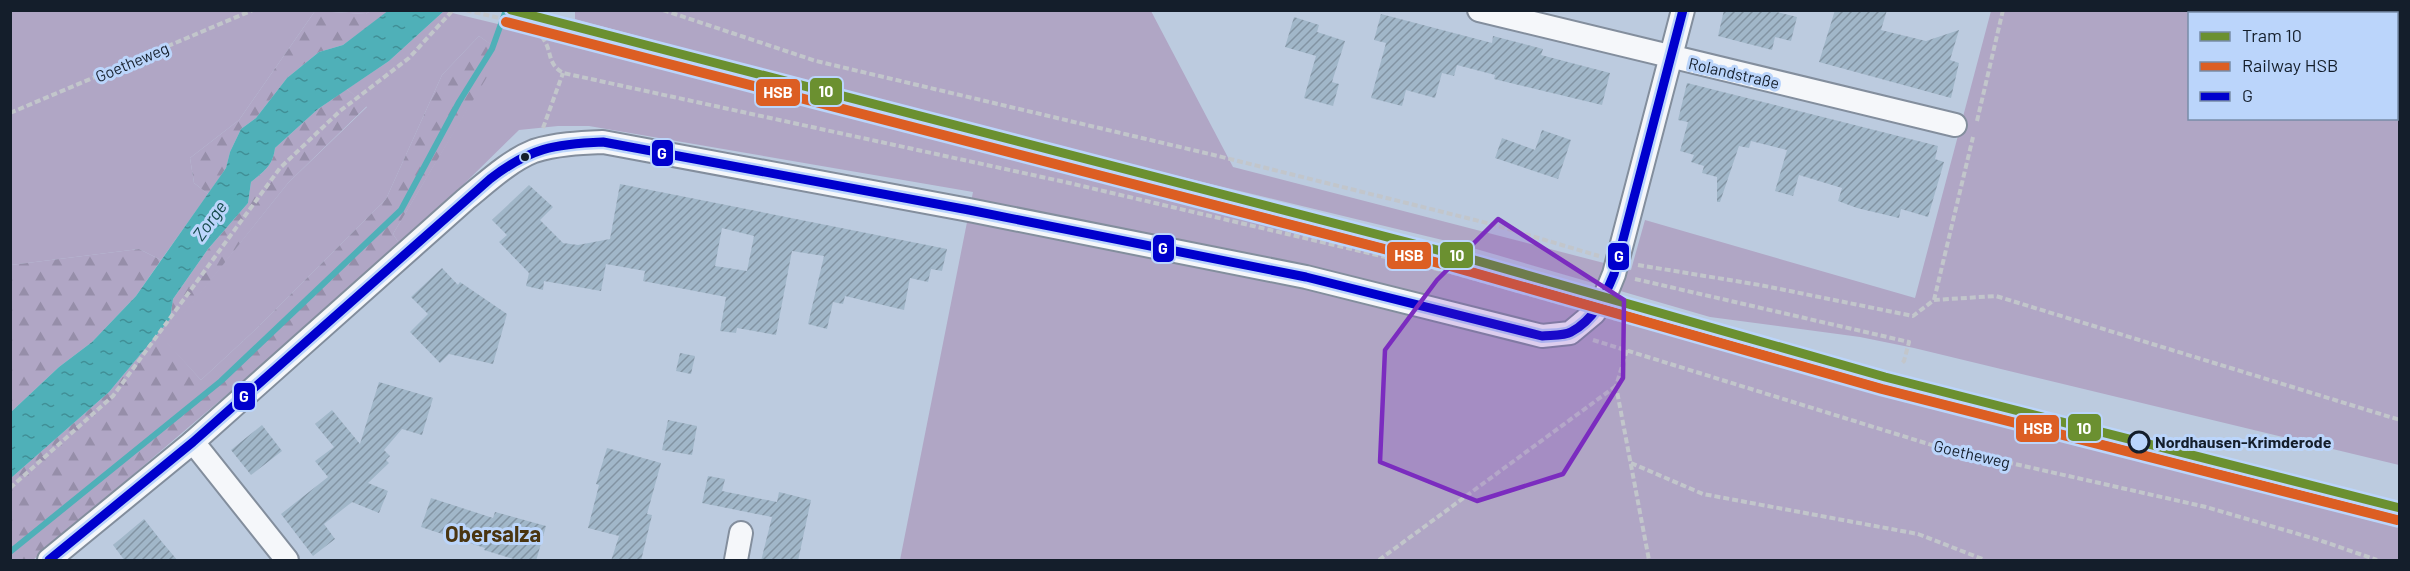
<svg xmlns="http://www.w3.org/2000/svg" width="2410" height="571" font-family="Barlow,sans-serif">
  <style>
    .grass { fill: #b0a6c5; fill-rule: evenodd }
    .forest { fill: url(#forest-firs) }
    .water { fill: url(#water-ripples) }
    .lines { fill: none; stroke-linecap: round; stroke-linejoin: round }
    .stream { stroke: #4fb0b8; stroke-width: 6 }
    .building { fill: url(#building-hatch); fill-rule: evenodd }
    .street-casing { stroke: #838e9d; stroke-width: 26 }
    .path { stroke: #c2c6cb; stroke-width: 4; stroke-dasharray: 6 3; stroke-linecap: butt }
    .street { stroke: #f5f7fa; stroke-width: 22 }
    .bus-1-casing { stroke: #bbd5fb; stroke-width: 14 }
    .bus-1 { stroke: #0000cd; stroke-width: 9 }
    .rail-1-casing { stroke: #bbd5fb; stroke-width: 15 }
    .rail-1 { stroke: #dc5e23; stroke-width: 10 }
    .tram-1-casing { stroke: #bbd5fb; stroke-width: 14 }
    .tram-1 { stroke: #6b9030; stroke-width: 9 }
    .marked { fill: #7b2cbf; fill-opacity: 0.2; stroke: #7b2cbf; stroke-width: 4.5; stroke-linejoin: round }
    .bus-dot { fill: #141e2b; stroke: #bbd5fb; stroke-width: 2 }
    .stop-dot { fill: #bbd5fb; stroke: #141e2b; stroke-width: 3 }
    .labels { text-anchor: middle; stroke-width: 6; stroke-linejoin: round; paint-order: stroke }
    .street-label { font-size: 16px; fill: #141e2b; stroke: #bbd5fb }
    .stop-label { font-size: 16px; font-weight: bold; fill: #141e2b; stroke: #bbd5fb; text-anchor: start }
    .water-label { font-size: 18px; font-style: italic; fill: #154a4b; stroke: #bbd5fb }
    .district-label { font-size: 22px; font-weight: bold; fill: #4a3510; stroke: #bbd5fb }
    .line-badge { stroke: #bbd5fb; stroke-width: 2 }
    .badge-label { font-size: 16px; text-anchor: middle; font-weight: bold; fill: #fff }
  </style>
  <defs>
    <pattern id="forest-firs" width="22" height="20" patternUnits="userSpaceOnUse" patternTransform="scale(1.5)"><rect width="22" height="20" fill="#b0a6c5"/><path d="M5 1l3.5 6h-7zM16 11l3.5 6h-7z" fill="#968ea9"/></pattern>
    <pattern id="water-ripples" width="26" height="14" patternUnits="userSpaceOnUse" patternTransform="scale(1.5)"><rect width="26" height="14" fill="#4fb0b8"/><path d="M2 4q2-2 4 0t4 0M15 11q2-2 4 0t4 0" fill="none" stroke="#408f96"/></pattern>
    <pattern id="building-hatch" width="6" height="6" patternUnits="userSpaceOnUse" patternTransform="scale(1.5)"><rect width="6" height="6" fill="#a1b7c9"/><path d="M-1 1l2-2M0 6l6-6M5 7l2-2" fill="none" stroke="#8294a3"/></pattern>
  </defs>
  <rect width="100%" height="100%" fill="#bccbdf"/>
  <g class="grass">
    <path d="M575 10 1151 11 1233 167 1631 270 1645 220 1915 298 1991 11H2399V465L1914 348 1860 337 1710 317 1459 244 987 130 575 19ZM2190 14H2396V118H2190Z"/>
    <path d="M10 11H370L366 14 315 11 239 120 190 158 194 183 208 194 161 260 139 249 11 265Z"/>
    <path d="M444 11 518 29 520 21 1222 205 1455 258 1897 387 2399 514V560H900L973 192 589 126H558L519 130 401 246 393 234 501 52 479 36 442 75 386 199 256 329 201 380 163 339 288 183 367 107 347 89 389 61Z"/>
  </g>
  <g class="forest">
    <path d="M315 11 366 14 370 11H389L343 45 319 52 287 78 256 118 241 129 230 152 226 168 208 194 194 183 190 158 239 120Z"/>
    <path d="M479 36 502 52 393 234 401 246 33 560H11V478L109 392 170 319 173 299 208 249 248 203 251 182C263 172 273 166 275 148L318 109 347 89 367 106 288 183 164 339 201 380 256 329 386 199 442 75Z"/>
    <path d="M139 249 161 260 136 296 92 342 59 367 11 412V265Z"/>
  </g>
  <path class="water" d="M389 10 444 11 389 61 318 109 275 148C273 166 263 172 251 182L248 203 208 249 173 299 170 319 109 392 11 478V412L59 367 92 342 136 296 226 168 230 152 241 129 256 118 287 78 319 52 343 45Z"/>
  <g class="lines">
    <path class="stream" d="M10 552 221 381 401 210 459 102 492 49 506 10"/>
  </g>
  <g class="building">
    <path d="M1724 10H1769L1797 17 1791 41 1775 37 1772 50 1718 36Z"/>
    <path d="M1835 10H1887L1881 30 1926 41 1959 30 1950 60 1959 63 1951 98 1819 62Z"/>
    <path d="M1381 14 1492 43 1493 36 1543 49 1541 55 1610 73 1602 105 1494 79 1495 75 1457 65 1454 76 1442 73 1435 98 1406 90 1402 106 1371 98 1386 43 1374 40Z"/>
    <path d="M1294 17 1319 25 1317 32 1345 41 1332 82 1339 84 1333 106 1304 98 1316 56 1285 47Z"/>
    <path d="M1687 83 1938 146 1935 159 1944 162 1928 217 1901 209 1899 218 1857 208 1838 201 1842 188 1799 175 1793 196 1775 191 1787 150 1751 141 1749 148 1739 146 1720 202H1717V177L1702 173 1704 166 1691 162 1694 155 1680 151 1688 122 1678 120Z"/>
    <path d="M1542 130 1571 140 1558 179 1495 158 1502 138 1535 150Z"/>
    <path d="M620 184 947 249 942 271 931 269 928 282 910 278 904 310 845 296 843 304 833 302 827 329 808 324 824 256 792 251 776 335 737 328 736 333 720 331 726 297 643 281 645 271 606 264 601 291 544 281 543 290 526 286 529 273 499 242 507 235 492 220 529 185 553 207 540 220 563 243 578 245 610 239ZM722 228 754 236 747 271 715 266Z"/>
    <path d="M442 268 458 285 460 282 507 314 493 364 449 354 440 363 410 332 428 314 411 297Z"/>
    <path d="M680 353 695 356 691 374 676 371Z"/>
    <path d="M379 382 433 398 422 435 402 429 384 450 390 456 386 460 389 463 368 483 388 491 379 513 352 502 324 524 335 539 313 556 281 514 328 477 315 461 334 447 315 424 332 410 360 444Z"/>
    <path d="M668 420 697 426 692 455 662 450Z"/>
    <path d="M262 425 282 451 251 475 231 450Z"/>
    <path d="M607 448 661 463 647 514 652 515 641 561H611L619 536 588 528 599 485 596 484Z"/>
    <path d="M708 476 725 479 722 491 777 502 779 492 811 500 798 561H761L772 517 702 503Z"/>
    <path d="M431 498 493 518 495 512 546 526 536 561H520L484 550 485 548 421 527Z"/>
    <path d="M144 519 162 542 178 561H125L113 545Z"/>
  </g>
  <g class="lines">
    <defs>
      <g id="street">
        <path d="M1479 10 1955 125"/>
        <path d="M193 442 287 560"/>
        <path d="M49 560 193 442 466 199C487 182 509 161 534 151 556 144 580 143 603 142L969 210 1306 277 1542 336 1570 333 1594 313 1605 296 1614 274 1683 10"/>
        <path d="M736 560 741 533"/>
      </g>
    </defs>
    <use href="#street" class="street-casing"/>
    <g class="path">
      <path d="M466 10C485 16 530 21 542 37 553 51 546 63 563 73L1065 182 1454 273 1571 306"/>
      <path d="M663 10 816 61 1218 156 1491 224 1599 256"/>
      <path d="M10 113 253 10"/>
      <path d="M1977 121 2003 10"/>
      <path d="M543 128 563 73"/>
      <path d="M1638 265 1760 285 1913 316 1934 300 1996 296 2400 420"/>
      <path d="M1635 279 1909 342 1904 361 1901 364"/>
      <path d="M1934 300 1973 137"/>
      <path d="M1613 318 2029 431 2400 526"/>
      <path d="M1593 340 1935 446 2206 507 2319 540 2377 560"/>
      <path d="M1627 350 1616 386 1649 560"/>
      <path d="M1631 463 1703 494 1918 534 1985 560"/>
      <path d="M10 488 113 396 280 168 340 111 409 58 453 10"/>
      <path d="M1379 560 1616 386"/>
    </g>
    <use href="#street" class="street"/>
    <defs>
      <path id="bus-1" d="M49 560 193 442 490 179C530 148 554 144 603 142L969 210 1306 277 1542 336C1550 335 1564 336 1571 332 1594 320 1605 296 1614 274L1683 10"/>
    </defs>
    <use href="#bus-1" class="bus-1-casing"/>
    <use href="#bus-1" class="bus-1"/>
    <defs>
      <path id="rail-1" d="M506 22 1450 266 1882 389 2397 520"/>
    </defs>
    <use href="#rail-1" class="rail-1-casing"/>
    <use href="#rail-1" class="rail-1"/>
    <defs>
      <path id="tram-1" d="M511 10 1453 254 1885 377 2400 508"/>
    </defs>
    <use href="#tram-1" class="tram-1-casing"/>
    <use href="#tram-1" class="tram-1"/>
  </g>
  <path class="marked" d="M1498 219 1624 300 1623 378 1563 474 1477 501 1380 462 1385 350 1437 280Z"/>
  <circle class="bus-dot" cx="525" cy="157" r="5"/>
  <circle class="stop-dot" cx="2139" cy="442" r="10"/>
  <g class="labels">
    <g class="street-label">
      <text transform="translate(132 62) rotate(-23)" y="6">Goetheweg</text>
      <text transform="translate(1734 73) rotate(13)" y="6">Rolandstraße</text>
      <text transform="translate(1972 454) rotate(13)" y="6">Goetheweg</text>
    </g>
    <g class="stop-label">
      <text x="2155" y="448">Nordhausen-Krimderode</text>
    </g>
    <g class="water-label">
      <text transform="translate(210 221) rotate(-54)" y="6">Zorge</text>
    </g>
    <g class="district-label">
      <text x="493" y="542">Obersalza</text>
    </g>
  </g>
  <g class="line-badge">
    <rect x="809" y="77" width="34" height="29" rx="6" fill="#6b9030"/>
    <rect x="755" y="78" width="46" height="29" rx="6" fill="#dc5e23"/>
    <rect x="651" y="139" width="23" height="28" rx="6" fill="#0000cd"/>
    <rect x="1152" y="234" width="23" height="29" rx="6" fill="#0000cd"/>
    <rect x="1439" y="241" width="35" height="28" rx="6" fill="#6b9030"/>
    <rect x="1386" y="241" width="46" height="29" rx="6" fill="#dc5e23"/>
    <rect x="1607" y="242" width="23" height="29" rx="6" fill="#0000cd"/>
    <rect x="233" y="382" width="23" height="29" rx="6" fill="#0000cd"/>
    <rect x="2067" y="413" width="35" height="29" rx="6" fill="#6b9030"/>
    <rect x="2015" y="414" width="45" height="29" rx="6" fill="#dc5e23"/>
  </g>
  <g class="badge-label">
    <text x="826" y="97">10</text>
    <text x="778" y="98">HSB</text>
    <text x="662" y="159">G</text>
    <text x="1163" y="254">G</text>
    <text x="1457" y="261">10</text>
    <text x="1409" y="261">HSB</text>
    <text x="1619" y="262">G</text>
    <text x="244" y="402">G</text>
    <text x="2084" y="434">10</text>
    <text x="2038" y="434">HSB</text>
  </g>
  <rect width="2410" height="571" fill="none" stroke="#141e2b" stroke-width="24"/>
  <rect x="2188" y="12" width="210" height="108" fill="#bbd5fb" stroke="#788ca8" stroke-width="1.5"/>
  <rect x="2200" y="32" width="30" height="9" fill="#6b9030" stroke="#788ca8" stroke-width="1.5"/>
  <text x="2242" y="42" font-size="18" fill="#141e2b">Tram 10</text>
  <rect x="2200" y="62" width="30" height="9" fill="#dc5e23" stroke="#788ca8" stroke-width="1.5"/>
  <text x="2242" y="72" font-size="18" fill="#141e2b">Railway HSB</text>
  <rect x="2200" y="92" width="30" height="9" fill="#0000cd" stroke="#788ca8" stroke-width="1.5"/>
  <text x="2242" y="102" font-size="18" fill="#141e2b">G</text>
</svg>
